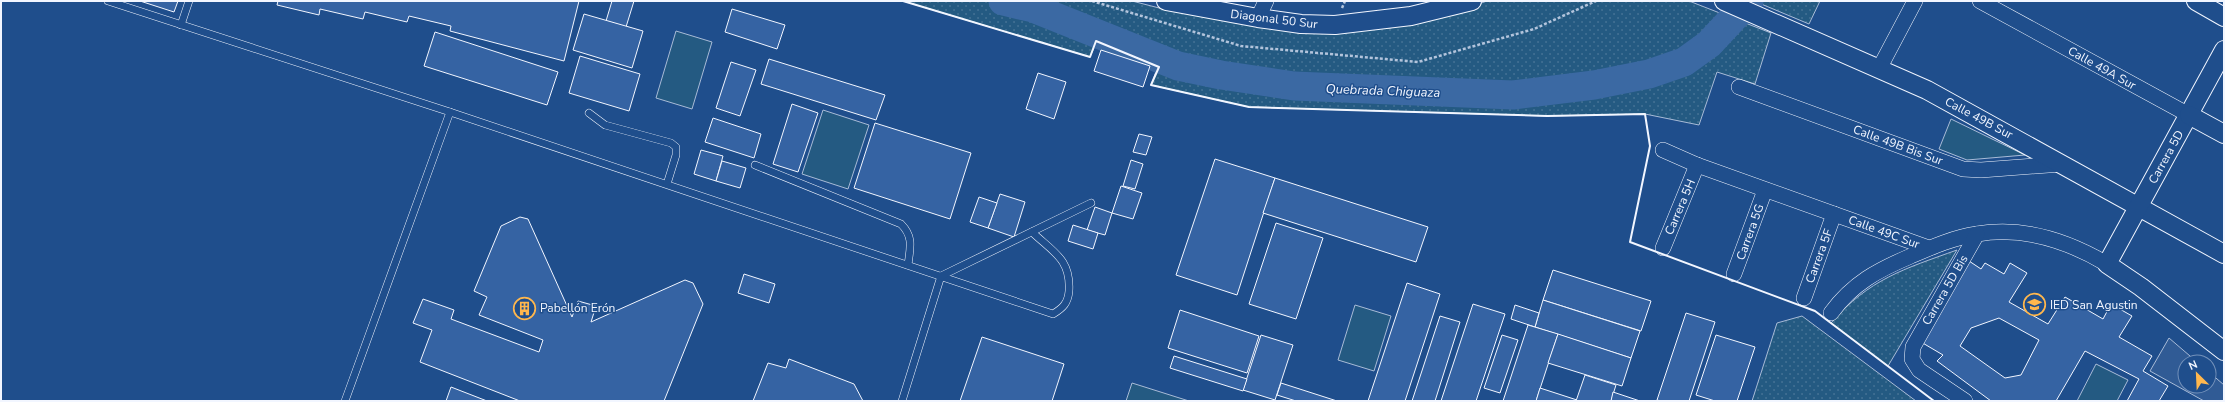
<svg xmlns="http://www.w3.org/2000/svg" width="2225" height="402" font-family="'Nunito Sans',sans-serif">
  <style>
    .grass { fill: url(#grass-dots); stroke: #a8bbd7 }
    .green { fill: #245a82; stroke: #a8bbd7 }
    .parking { fill: #305b95; stroke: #a8bbd7 }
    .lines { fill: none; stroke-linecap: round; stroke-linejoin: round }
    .river { stroke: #3b69a3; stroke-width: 29 }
    .building { fill: #3563a3; stroke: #f2f6ff; fill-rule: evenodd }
    .service-casing { stroke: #f2f6ff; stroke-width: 8 }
    .minor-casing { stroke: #f2f6ff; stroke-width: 16 }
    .tertiary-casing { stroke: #f2f6ff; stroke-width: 20 }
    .path { stroke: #b3c4dc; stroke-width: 2.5; stroke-dasharray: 3 2; stroke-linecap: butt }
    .service { stroke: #1f4e8c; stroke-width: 7 }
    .minor { stroke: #1f4e8c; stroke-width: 15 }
    .tertiary { stroke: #1f4e8c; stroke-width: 18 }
    .wall { stroke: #f2f6ff; stroke-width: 2 }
    .labels { text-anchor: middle; stroke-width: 3; stroke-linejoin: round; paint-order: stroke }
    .street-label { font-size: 12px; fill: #f2f6ff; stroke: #1f4e8c }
    .poi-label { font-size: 12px; fill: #f2f6ff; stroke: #1f4e8c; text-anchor: start }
    .water-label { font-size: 13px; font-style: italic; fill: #f2f6ff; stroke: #1f4e8c }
  </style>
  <defs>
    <pattern id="grass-dots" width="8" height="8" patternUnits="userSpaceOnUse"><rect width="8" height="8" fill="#245a82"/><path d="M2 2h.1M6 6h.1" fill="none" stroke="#447295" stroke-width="1.8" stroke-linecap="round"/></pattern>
  </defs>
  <rect width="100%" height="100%" fill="#1f4e8c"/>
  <g class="grass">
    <path d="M903 1H1132L1163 9 1321 32 1390 28 1456 12 1487 1H1689L1771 33 1755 84 1717 72 1699 125 1645 114 1547 116 1249 107 1151 85 1158 66 1097 41 1090 57Z"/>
    <path d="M1754 1H1820L1809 24Z"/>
    <path d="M1957 250 1888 366 1831 323C1869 279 1904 269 1957 250Z"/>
    <path d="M1802 316 1916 401H1752L1777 323Z"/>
  </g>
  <g class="green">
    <path d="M676 31 712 42 692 109 656 98Z"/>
    <path d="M823 110 869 125 848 189 802 174Z"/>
    <path d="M1951 119 2025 155 1967 160 1939 149Z"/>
    <path d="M1355 305 1391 316 1374 371 1338 360Z"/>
    <path d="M2096 364 2128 380 2117 401H2077Z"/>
    <path d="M1132 383 1189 401H1126Z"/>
  </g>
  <path class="parking" d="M2169 338 2197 362H2185V386H2209V372L2224 385V401H2204L2150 371Z"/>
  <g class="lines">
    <path class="river" d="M1003 1 1033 8 1178 66 1221 75 1294 86 1513 95 1594 85 1649 74 1684 62 1709 44 1749 1"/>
  </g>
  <g class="building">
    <path d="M140 1H178L174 12Z"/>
    <path d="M278 1H579L564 61 450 31 451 26 409 16 407 22 365 12 363 19 320 9 319 15 277 5Z"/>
    <path d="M612 1H634L626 27 606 21Z"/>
    <path d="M732 9 785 25 777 49 725 32Z"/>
    <path d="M584 14 643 31 632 68 573 50Z"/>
    <path d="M435 32 558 72 547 105 424 66Z"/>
    <path d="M1101 50 1150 66 1143 87 1094 71Z"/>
    <path d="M580 56 640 74 629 111 569 93Z"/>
    <path d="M769 59 885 95 876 120 761 84Z"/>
    <path d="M731 62 756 70 740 116 716 108Z"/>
    <path d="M1038 73 1066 82 1054 119 1026 109Z"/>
    <path d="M792 104 818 113 798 172 773 164Z"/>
    <path d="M713 118 761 134 754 158 705 142Z"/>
    <path d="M875 123 971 153 950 219 854 188Z"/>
    <path d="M1139 134 1152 137 1146 155 1133 152Z"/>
    <path d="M701 150 723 156 716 181 694 174Z"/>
    <path d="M1215 159 1275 178 1237 295 1176 275Z"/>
    <path d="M1131 160 1143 164 1135 189 1123 186Z"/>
    <path d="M722 161 746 168 740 188 716 181Z"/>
    <path d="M1275 178 1428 227 1416 262 1263 213Z"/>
    <path d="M1121 186 1142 193 1133 219 1112 213Z"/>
    <path d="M1000 194 1025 202 1014 237 988 228Z"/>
    <path d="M979 197 997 203 988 228 970 222Z"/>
    <path d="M1095 207 1112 213 1105 235 1087 230Z"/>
    <path d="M520 217 528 219 572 317 578 301 596 306 591 322 685 280 693 283 703 304 664 401H520L420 362 432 330 413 323 423 299 454 310 451 319 539 352 543 340 479 315 487 297 474 291 501 226Z"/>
    <path d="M1276 223 1323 238 1296 319 1249 304Z"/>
    <path d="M1073 225 1098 233 1093 249 1068 241Z"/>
    <path d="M1969 261 1981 269 1985 263 2004 274 2010 263 2027 273 2009 302 2048 324 2065 297 2103 319 2111 304 2132 316 2119 337 2152 356 2143 371 2168 386 2159 401H2127L2139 379 2085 351 2056 401H1991L1937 361 1943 355 1921 342ZM1999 318 2039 340 2021 375 2005 378 1960 346 1971 328Z"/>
    <path d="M1553 270 1651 301 1641 331 1543 300Z"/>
    <path d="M744 274 775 284 769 303 738 293Z"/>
    <path d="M1407 283 1440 294 1405 401H1368Z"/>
    <path d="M1543 300 1640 331 1631 358 1535 327Z"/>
    <path d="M1473 304 1505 314 1476 401H1441Z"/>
    <path d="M1515 305 1539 313 1535 327 1511 319Z"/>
    <path d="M1180 310 1259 336 1247 373 1168 348Z"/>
    <path d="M1686 313 1715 322 1689 401H1661L1657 400Z"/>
    <path d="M1440 316 1460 322 1435 401H1412Z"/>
    <path d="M1528 325 1558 334 1536 401H1503Z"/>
    <path d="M1558 334 1631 358 1622 386 1548 363Z"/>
    <path d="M1261 335 1293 345 1275 400 1243 390Z"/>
    <path d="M1502 335 1518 340 1500 393 1484 388Z"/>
    <path d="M1716 335 1755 347 1737 401H1715L1696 395Z"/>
    <path d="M982 337 1064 364 1052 401H960Z"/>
    <path d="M1174 356 1247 379 1243 391 1170 368Z"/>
    <path d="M789 359 854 384 863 401H753L768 363 786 368Z"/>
    <path d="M1585 375 1616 385 1611 401H1576Z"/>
    <path d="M1281 383 1337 401H1296L1277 395Z"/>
    <path d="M451 387 487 401H446Z"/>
    <path d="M1540 388 1577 400 1576 401H1536Z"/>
    <path d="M1613 392 1640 401H1611Z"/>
  </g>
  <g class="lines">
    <defs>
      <g id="service">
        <path d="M108 1 450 112 1053 314C1063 308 1068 303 1069 291 1071 259 1053 252 1032 232"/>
        <path d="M181 25 189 1"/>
        <path d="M589 113 605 125 671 143 676 147V155L667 184"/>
        <path d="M755 165 901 224C914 237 910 248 908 265"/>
        <path d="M345 401 450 112"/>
        <path d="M902 401 941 276 1091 203"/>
      </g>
      <g id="minor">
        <path d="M1980 1 2189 115"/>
        <path d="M1258 18 1266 1"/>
        <path d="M1879 69 1915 1"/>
        <path d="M1739 87 1963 169 1981 170 2062 164"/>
        <path d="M1663 150 1697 165 1929 248"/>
        <path d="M1663 248 1697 165"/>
        <path d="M1734 274 1765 190"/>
        <path d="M1804 298 1834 214"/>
        <path d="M1831 313C1853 283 1878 270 1911 256 1932 247 1955 237 1977 234 2023 226 2068 241 2107 264"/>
        <path d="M1965 401 1919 370 1912 359 1913 347 1977 234"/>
      </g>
      <g id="tertiary">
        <path d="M1166 1 1258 18 1301 24 1335 25 1411 16 1472 1"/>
        <path d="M1724 1 1927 90 2224 254"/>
        <path d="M2196 1 2224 17"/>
        <path d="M2224 50 2107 264 2141 287 2224 351"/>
        <path d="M2189 115 2224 134"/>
      </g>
    </defs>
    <use href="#service" class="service-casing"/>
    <use href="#minor" class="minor-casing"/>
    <use href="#tertiary" class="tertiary-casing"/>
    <g class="path">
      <path d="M1092 1 1241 46 1418 62 1534 29 1596 1"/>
      <path d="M1342 8 1345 1"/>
    </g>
    <use href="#service" class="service"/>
    <use href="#minor" class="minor"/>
    <use href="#tertiary" class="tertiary"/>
    <path class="wall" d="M903 1 1090 57 1096 41 1159 67 1151 85 1249 107 1547 116 1645 114 1650 146 1630 242 1815 311 1934 401"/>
  </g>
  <defs>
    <symbol id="school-ring" viewBox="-11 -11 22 22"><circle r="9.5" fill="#1f4e8c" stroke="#ffb74d" stroke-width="1.5"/><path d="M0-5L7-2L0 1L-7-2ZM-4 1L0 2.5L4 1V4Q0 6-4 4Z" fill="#ffb74d"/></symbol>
    <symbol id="building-ring" viewBox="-11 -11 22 22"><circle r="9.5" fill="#1f4e8c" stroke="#ffb74d" stroke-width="1.5"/><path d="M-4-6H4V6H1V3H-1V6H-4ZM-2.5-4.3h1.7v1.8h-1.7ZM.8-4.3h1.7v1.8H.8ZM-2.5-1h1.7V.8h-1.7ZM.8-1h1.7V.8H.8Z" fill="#ffb74d"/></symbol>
  </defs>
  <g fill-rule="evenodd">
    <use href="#school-ring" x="2022" y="292" width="25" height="25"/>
    <use href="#building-ring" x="512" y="296" width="25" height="25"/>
  </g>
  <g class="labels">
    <g class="street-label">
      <text transform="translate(1274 19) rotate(7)" y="4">Diagonal 50 Sur</text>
      <text transform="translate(2102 68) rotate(29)" y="4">Calle 49A Sur</text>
      <text transform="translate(1979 118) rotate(28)" y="4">Calle 49B Sur</text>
      <text transform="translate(1898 145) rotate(20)" y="4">Calle 49B Bis Sur</text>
      <text transform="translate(2166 157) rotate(-61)" y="4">Carrera 5D</text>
      <text transform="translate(1680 207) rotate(-67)" y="4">Carrera 5H</text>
      <text transform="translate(1750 232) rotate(-70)" y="4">Carrera 5G</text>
      <text transform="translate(1884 232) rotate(20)" y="4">Calle 49C Sur</text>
      <text transform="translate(1819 256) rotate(-70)" y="4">Carrera 5F</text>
      <text transform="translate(1945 290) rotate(-60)" y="4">Carrera 5D Bis</text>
    </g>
    <g class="poi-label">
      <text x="2050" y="309">IED San Agustin</text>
      <text x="540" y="312">Pabellón Erón</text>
    </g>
    <g class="water-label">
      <text transform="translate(1383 90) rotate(2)" y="5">Quebrada Chiguaza</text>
    </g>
  </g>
  <rect width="2225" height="402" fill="none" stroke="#f2f6ff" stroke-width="4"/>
  <g transform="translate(2197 374) rotate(336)"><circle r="19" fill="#1f4e8c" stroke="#7391ba"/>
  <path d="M0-3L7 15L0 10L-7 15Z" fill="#ffb74d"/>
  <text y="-6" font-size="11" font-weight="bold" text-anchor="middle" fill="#f2f6ff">N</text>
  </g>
</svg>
